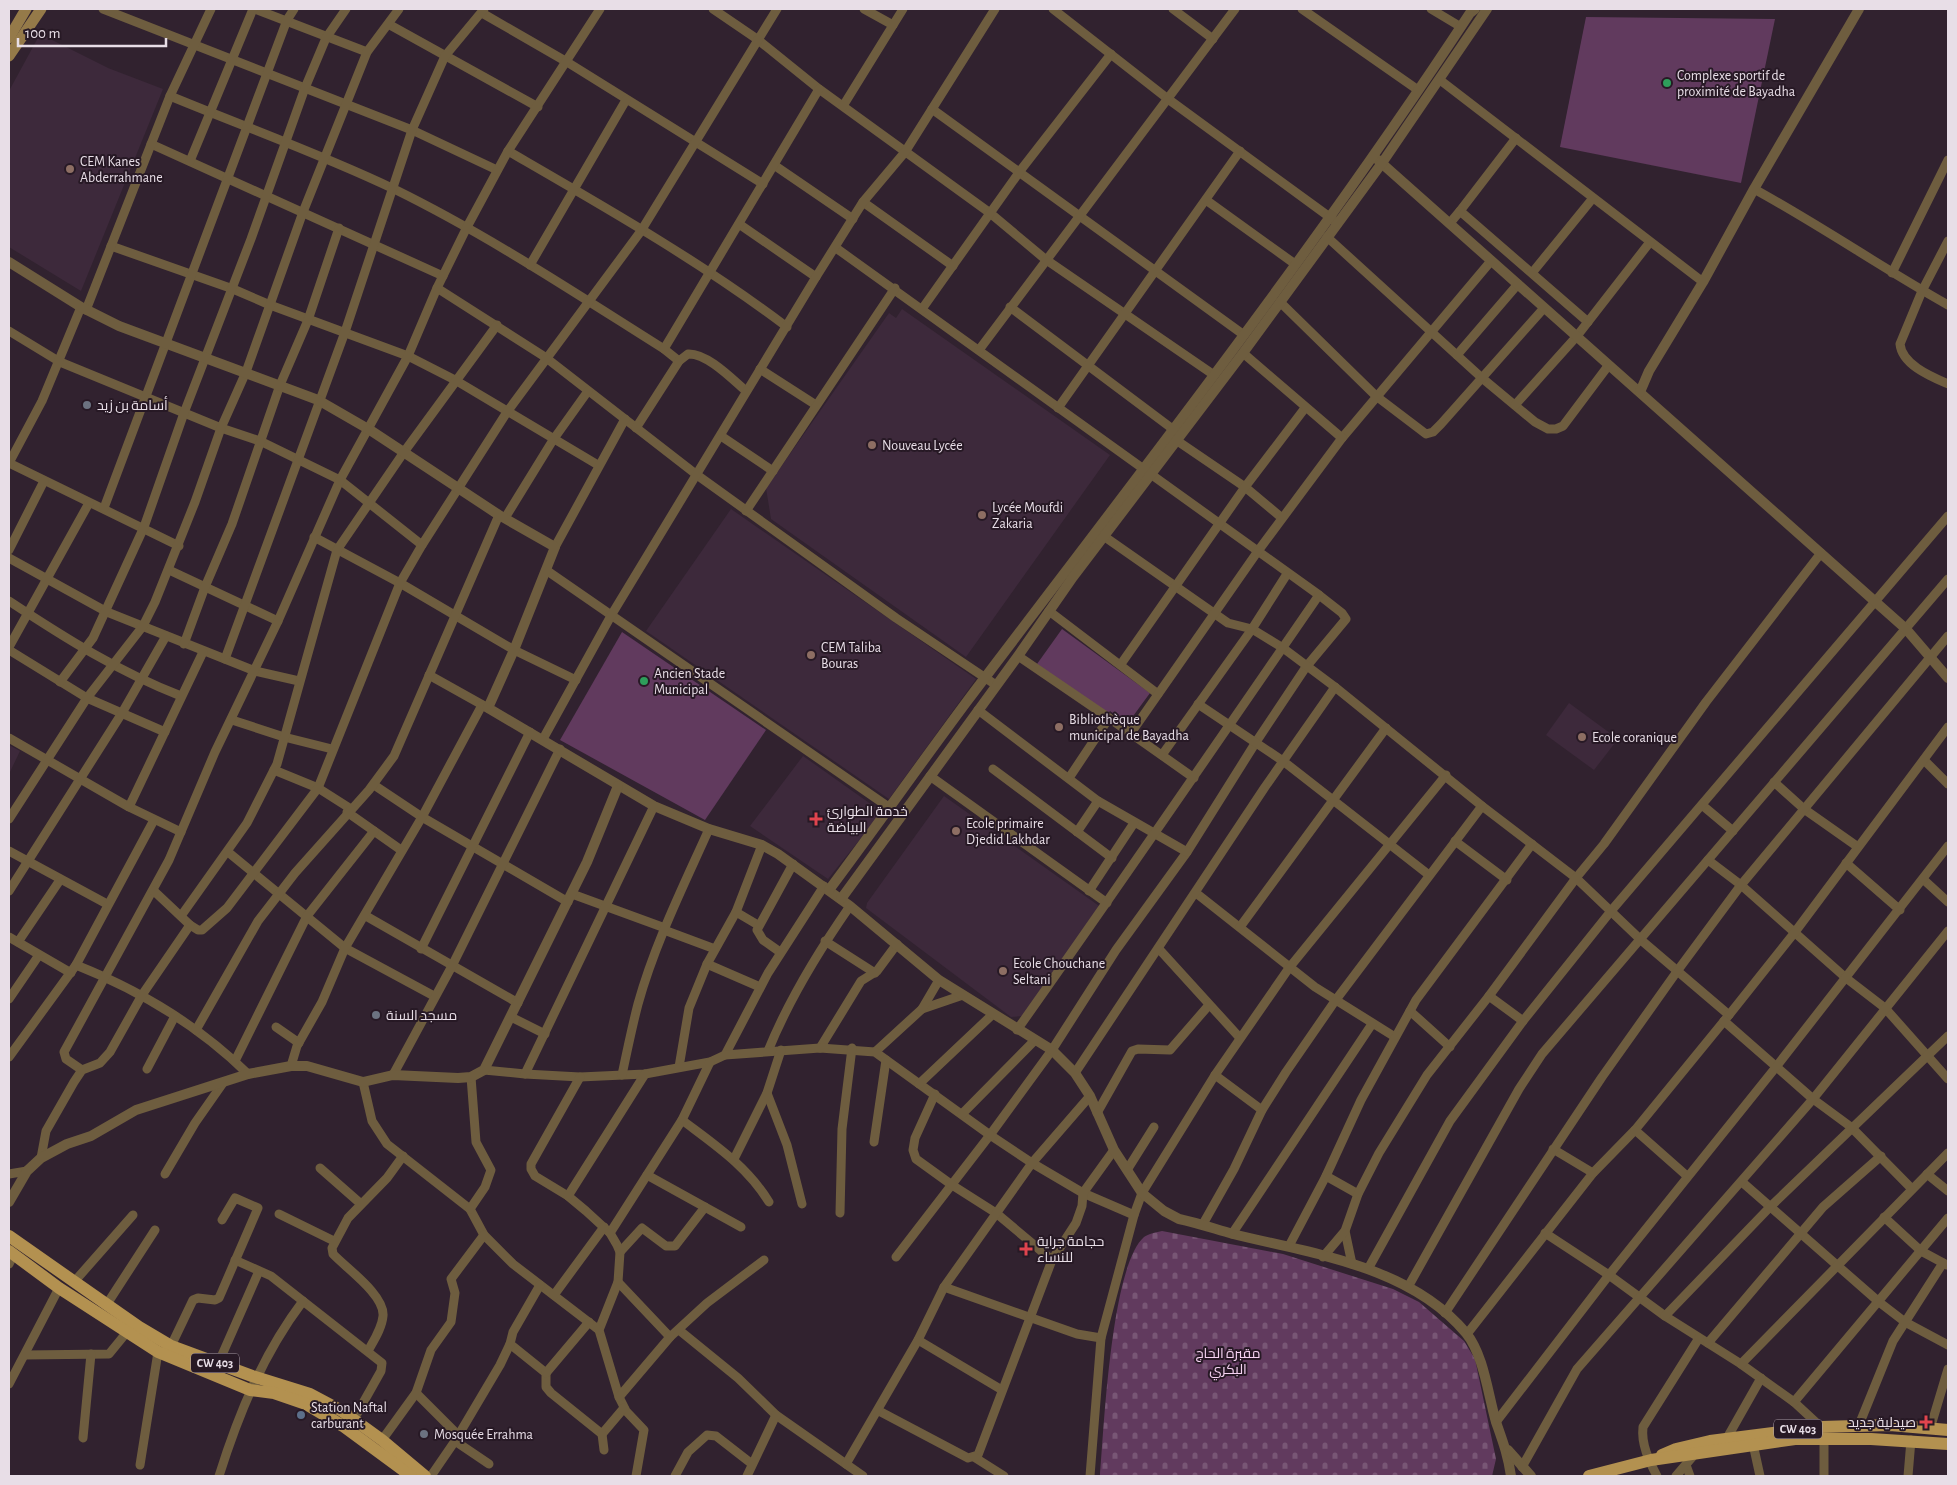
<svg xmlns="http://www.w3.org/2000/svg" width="1957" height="1485" font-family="'Alegreya Sans',Cairo,sans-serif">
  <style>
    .built { fill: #3d293b }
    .green { fill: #613a5e }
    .cemetery { fill: url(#cemetery-stones) }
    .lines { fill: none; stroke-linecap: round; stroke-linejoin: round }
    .minor { stroke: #6e5d3f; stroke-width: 9 }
    .tertiary { stroke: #6e5d3f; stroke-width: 10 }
    .secondary { stroke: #957a49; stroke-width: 11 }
    .primary { stroke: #b39150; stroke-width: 12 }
    .leisure-dot { fill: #2e9e5b; stroke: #271925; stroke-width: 2 }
    .education-dot { fill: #8d6e63; stroke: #271925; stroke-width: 2 }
    .worship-dot { fill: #6b7280; stroke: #271925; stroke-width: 2 }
    .health-dot { fill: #e0444e; stroke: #271925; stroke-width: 2 }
    .service-dot { fill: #5c6f8a; stroke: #271925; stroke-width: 2 }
    .labels { text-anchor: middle; stroke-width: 4; stroke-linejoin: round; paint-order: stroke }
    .shield { fill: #271925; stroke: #aea3ad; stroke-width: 1 }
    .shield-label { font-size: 12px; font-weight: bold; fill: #e8dee7 }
    .poi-label { font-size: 14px; fill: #e8dee7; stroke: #271925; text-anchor: start }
    .park-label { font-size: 14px; fill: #f6d3f2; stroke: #271925 }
  </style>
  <defs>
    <pattern id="cemetery-stones" width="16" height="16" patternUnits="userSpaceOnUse" patternTransform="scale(1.25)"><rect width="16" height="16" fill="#613a5e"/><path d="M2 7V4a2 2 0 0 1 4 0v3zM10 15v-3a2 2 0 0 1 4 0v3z" fill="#785675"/></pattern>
  </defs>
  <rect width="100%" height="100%" fill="#31222f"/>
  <g class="built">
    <path d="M40 34 108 68 163 89 81 291 9 247V91Z"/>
    <path d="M902 309 1110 455 966 657 771 519 766 488 889 313 896 318Z"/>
    <path d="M731 509 976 679 889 799 646 631Z"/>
    <path d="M1569 703 1618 739 1594 770 1546 735Z"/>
    <path d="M9 745 20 751 9 774Z"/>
    <path d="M803 756 882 812 828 879 750 826Z"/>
    <path d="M944 796 1102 908 1024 1016 1011 1017 866 908 867 903Z"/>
  </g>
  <g class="green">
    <path d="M1586 17 1775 19 1741 183 1560 147Z"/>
    <path d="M1062 629 1150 693 1128 723 1110 711 1107 715 1037 664Z"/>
    <path d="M622 632 766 730 705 820 560 740Z"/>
  </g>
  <path class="cemetery" d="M1162 1231 1283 1254 1393 1289 1419 1302 1464 1341 1475 1359 1496 1459 1492 1476H1100C1104 1429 1111 1266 1144 1237 1148 1234 1157 1232 1162 1231Z"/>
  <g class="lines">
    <g class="minor">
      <path d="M103 9 412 130 497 170"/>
      <path d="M255 9 367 52"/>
      <path d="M713 9 757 39 819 89 990 213 1045 259 1214 375"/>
      <path d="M864 9 893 25"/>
      <path d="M1053 9 1168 99 1335 221"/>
      <path d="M1173 9 1213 39"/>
      <path d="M1302 9 1418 90"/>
      <path d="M1431 9 1461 27"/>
      <path d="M482 13 567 62 763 184"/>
      <path d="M390 25 538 107"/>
      <path d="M1440 80 1703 282"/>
      <path d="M170 96C245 127 321 154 394 189 488 235 575 293 664 349L679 361"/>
      <path d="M843 106 903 9"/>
      <path d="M932 109 1244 335"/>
      <path d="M151 144 443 276"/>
      <path d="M508 151C603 206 700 261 787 327"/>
      <path d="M190 161 253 9"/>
      <path d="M774 165 853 219"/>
      <path d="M1754 189C1820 225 1882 268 1948 305"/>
      <path d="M1206 200 1295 264"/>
      <path d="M863 202 953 266"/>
      <path d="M1460 211 1516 138"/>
      <path d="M1450 223 1460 211 1588 322"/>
      <path d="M739 224 816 277"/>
      <path d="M1327 237 1482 378 1535 422 1548 429H1556L1563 426 1608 366"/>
      <path d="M1948 241 1922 291 1900 344C1902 365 1932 377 1948 384"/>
      <path d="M111 246 233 289 270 305 408 356 455 380 598 465"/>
      <path d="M836 248 1319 595 1342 613 1346 619 1306 667 1256 742 1187 852 1116 950 1052 1050 990 1135 896 1257"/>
      <path d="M530 265 626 100"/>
      <path d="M1532 273 1593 198"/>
      <path d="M1892 273 1948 160"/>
      <path d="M437 288 545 357 697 475 896 618 996 685"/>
      <path d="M1280 302 1376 396 1426 434 1433 432 1441 424 1544 308"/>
      <path d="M1010 307 1174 430"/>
      <path d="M922 309 1020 171 1111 54"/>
      <path d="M86 310 170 96 211 9"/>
      <path d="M9 331 60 362 221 428 260 441 340 480 422 545"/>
      <path d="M664 349 819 89"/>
      <path d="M979 350 1235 9"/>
      <path d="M1457 355 1518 284"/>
      <path d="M760 369 816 405"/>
      <path d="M1515 405 1577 336 1650 242"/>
      <path d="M1058 408 1240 151"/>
      <path d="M636 428 679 361 688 354C707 353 732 379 746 391"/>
      <path d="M721 436 773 471"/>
      <path d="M1342 438 1491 261"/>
      <path d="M1176 440 1245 487 1282 518"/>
      <path d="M9 463 179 546"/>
      <path d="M9 463 42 401 81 307"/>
      <path d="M104 508 287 20 294 9"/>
      <path d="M746 511 895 288"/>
      <path d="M505 518 553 440 588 391"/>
      <path d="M314 537 400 583 514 650 576 680"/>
      <path d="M1105 537 1228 623 1252 629 1283 648 1335 687 1482 806 1576 878 1641 940 1729 1015 1635 1130 1593 1173 1467 1334"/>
      <path d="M555 547 625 419"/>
      <path d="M9 550 44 481"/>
      <path d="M9 558 107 612 255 671 299 681"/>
      <path d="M169 570 278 621"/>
      <path d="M546 570 890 808"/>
      <path d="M9 601C65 638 119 672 181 696"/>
      <path d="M1049 611 1158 694"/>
      <path d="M184 644 205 587 232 524 280 385 308 320 339 228"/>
      <path d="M9 647 89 503"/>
      <path d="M9 650 87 698 165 732"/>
      <path d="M1018 656 1109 718"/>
      <path d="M225 659 345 332 412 130 445 56 484 9"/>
      <path d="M1121 664 1245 487 1305 408"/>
      <path d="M429 675 488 708"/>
      <path d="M60 682 93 638 144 527 184 413 251 239 305 88 326 38 346 9"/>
      <path d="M1198 704 1283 761 1429 875"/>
      <path d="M978 710 1098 801 1187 852"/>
      <path d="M232 720 284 737 332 749"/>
      <path d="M1131 733 1258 551 1342 438 1243 353"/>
      <path d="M9 738 129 807 181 832"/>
      <path d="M543 739 612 614 816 277 863 202 905 152 995 9"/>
      <path d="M1162 755 1252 629 1287 574"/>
      <path d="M1924 760 1948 784"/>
      <path d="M993 769 1112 858"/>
      <path d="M274 770 318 788 351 809"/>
      <path d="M930 776 1107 903"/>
      <path d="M1069 778 1109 718 1194 778"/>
      <path d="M1774 782 1804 809 1858 847"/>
      <path d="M374 785 422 817 568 902"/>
      <path d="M1702 805 1733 831"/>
      <path d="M129 807 203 652"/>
      <path d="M347 812 401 850"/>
      <path d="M9 819 87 698 143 626 155 602 195 502 221 428 246 372 303 212 367 52 399 9"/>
      <path d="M1077 832 1098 801"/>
      <path d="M1455 841 1507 880"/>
      <path d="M9 851 107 904"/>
      <path d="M228 852 345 948 434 996"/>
      <path d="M1708 860 1741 885 1846 978 1885 1008 1948 1079"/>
      <path d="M1846 863 1900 910"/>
      <path d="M1924 880 1948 902"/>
      <path d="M9 891 122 713 166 636"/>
      <path d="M1089 891 1134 823"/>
      <path d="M1196 893 1315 987 1395 1037"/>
      <path d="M572 894 665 928"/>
      <path d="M736 912 758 925"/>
      <path d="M181 916 247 823 277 764 337 550 404 452 497 325"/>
      <path d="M366 916 518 1003"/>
      <path d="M190 925 198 930H202L227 908 318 788 400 583 422 545 507 412 641 231 777 9"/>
      <path d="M1240 927 1386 728"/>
      <path d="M664 930 715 949"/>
      <path d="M9 937 71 973"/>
      <path d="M825 941 875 973"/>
      <path d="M18 942 60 880"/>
      <path d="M421 949 530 732"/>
      <path d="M1159 949 1240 1038"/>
      <path d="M780 952 763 940 757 930 793 864"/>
      <path d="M707 964 760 987"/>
      <path d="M76 965C139 990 199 1026 248 1074"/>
      <path d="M1489 996 1523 1021"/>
      <path d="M9 999 39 955"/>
      <path d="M922 1009 963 995"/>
      <path d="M1410 1011 1450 1047"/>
      <path d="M1729 1015 1795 932 1948 727"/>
      <path d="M511 1017 545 1034"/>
      <path d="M1724 1021 1813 1099 1851 1127 1912 1189"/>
      <path d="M276 1027 299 1043"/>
      <path d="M196 1030 258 921 295 873 369 790 394 756 499 515"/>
      <path d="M1017 1030C1119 886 1219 740 1319 595"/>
      <path d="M820 1048 861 981 877 971 897 944"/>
      <path d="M768 1051C789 999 818 952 850 906"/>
      <path d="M875 1052 922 1009 939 980"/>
      <path d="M725 1055 768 973 824 886"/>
      <path d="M9 1057 76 965 154 820"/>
      <path d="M235 1061 307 916 374 831"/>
      <path d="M291 1066 297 1046 322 1002 345 948 422 817 482 705"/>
      <path d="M679 1067 689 1008 707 964 736 912 762 845"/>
      <path d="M147 1069 175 1016"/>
      <path d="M82 1070 66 1059 64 1052 169 860 215 752 278 621 340 480 408 356 437 288 467 227 508 151 600 9"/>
      <path d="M484 1070 525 1074 580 1077 645 1074 710 1062 725 1055 820 1048 875 1052 990 1135 1032 1163 1083 1193 1134 1215"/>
      <path d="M1075 1073 1265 787 1335 687"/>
      <path d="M525 1074 654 806"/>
      <path d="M393 1075 452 966 560 749"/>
      <path d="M622 1075C627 1051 632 1027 638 1004 655 943 683 887 709 829"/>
      <path d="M1215 1075 1262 1110"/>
      <path d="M580 1077 531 1164V1169L535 1176 568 1196 586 1211 610 1233 617 1245 620 1252 618 1282 599 1330 619 1397 626 1411 644 1430 636 1476"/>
      <path d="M363 1082 372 1121 387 1144 470 1209 484 1235 513 1264 599 1330"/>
      <path d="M919 1084 993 1014"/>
      <path d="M767 1093 787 1145 802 1204"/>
      <path d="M935 1094 915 1138 913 1150 916 1159 952 1185 996 1213 1052 1260"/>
      <path d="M1097 1113 1132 1051 1138 1049 1170 1050 1209 1005"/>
      <path d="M962 1114 1035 1040"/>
      <path d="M682 1120C715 1145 747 1166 769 1202"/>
      <path d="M1635 1130 1687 1176"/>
      <path d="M874 1142 886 1060"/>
      <path d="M1553 1149 1593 1173"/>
      <path d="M41 1158 46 1131 74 1082 82 1070 100 1063 110 1052 142 995 190 925 154 891"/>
      <path d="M734 1159 767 1093 781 1050"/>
      <path d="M320 1168 361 1204"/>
      <path d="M1127 1170 1154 1127"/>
      <path d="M9 1174 27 1171"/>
      <path d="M165 1174 195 1123 223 1083"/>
      <path d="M1927 1174 1948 1191"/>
      <path d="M647 1175 741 1227"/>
      <path d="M1326 1176 1358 1194"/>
      <path d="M1742 1182 1879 1302 1905 1322 1948 1345"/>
      <path d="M568 1196 645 1074"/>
      <path d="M470 1209 485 1187 491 1170 476 1142 471 1077"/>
      <path d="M840 1213 842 1129 852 1048"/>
      <path d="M279 1214 334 1241"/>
      <path d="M1884 1217 1921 1251 1947 1265"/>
      <path d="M1203 1224 1234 1169 1262 1110 1286 1072 1335 1001 1482 806"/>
      <path d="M1345 1231 1352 1264"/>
      <path d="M610 1233 682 1120 710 1062"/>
      <path d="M1545 1233 1609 1275 1665 1316 1741 1364 1794 1402 1821 1427"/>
      <path d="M1232 1234 1372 1024"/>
      <path d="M1289 1246 1326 1176 1361 1100 1416 1000 1532 844"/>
      <path d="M620 1252 642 1228 666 1246H675L705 1207"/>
      <path d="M1323 1257 1345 1231 1358 1194 1379 1153 1427 1075 1489 996 1576 878 1604 844 1706 702 1821 553"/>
      <path d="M235 1260 271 1276 382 1363 381 1371 354 1419"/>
      <path d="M9 1264 14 1254"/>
      <path d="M1368 1269 1450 1121 1523 1021 1611 911 1948 516"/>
      <path d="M74 1282 133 1215"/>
      <path d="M618 1282 670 1337"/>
      <path d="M944 1287 1077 1334 1101 1338"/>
      <path d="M1408 1287 1519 1089 1542 1054 1948 579"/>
      <path d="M554 1295 604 1227"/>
      <path d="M107 1304 155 1230"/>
      <path d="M1445 1313 1602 1077 1678 970 1741 885 1948 636"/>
      <path d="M1665 1316 1770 1207 1948 1036"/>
      <path d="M679 1330 738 1378 776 1415 863 1476"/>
      <path d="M918 1340 1002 1390"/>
      <path d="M1708 1343 1823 1207 1881 1156"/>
      <path d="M510 1344 546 1373V1387L551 1393 602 1434 624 1408"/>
      <path d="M171 1346 193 1300 198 1298 215 1300 219 1298 258 1208 235 1198 222 1220"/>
      <path d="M368 1351C374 1340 382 1328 383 1316 385 1295 346 1268 333 1254L332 1248 348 1218 387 1178 403 1156"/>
      <path d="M25 1355 109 1354 127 1332"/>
      <path d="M218 1364 259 1271"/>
      <path d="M1741 1364 1948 1153"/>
      <path d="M546 1373 589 1322"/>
      <path d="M9 1384 59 1288"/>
      <path d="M416 1393 458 1435"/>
      <path d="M619 1397 670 1337 707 1303 764 1260"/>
      <path d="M1794 1402 1948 1218"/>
      <path d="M879 1411 968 1458 978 1455 1052 1260 1076 1223 1082 1206 1083 1193 1114 1150"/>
      <path d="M1496 1422 1609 1275 1776 1067 1948 846"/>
      <path d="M1859 1425 1893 1341 1943 1263"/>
      <path d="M1930 1429 1948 1369"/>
      <path d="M602 1434 604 1450"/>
      <path d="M83 1438 91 1354"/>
      <path d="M1727 1438 1761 1378"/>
      <path d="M382 1440 416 1393 431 1350 451 1322 455 1293 451 1279 484 1235"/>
      <path d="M455 1441 489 1464"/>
      <path d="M1753 1444 1760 1476"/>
      <path d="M974 1457 1004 1476"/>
      <path d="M846 1464 918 1340 944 1287 1032 1163 1090 1096"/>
      <path d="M140 1465 158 1352"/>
      <path d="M1686 1465 1690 1476"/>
      <path d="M1522 1467 1577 1369 1813 1099 1948 931"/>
      <path d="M219 1476C239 1413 263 1354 303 1301"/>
      <path d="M431 1476 455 1441 500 1365 510 1344 513 1332 540 1285"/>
      <path d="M675 1476 688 1452 707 1435 716 1436 752 1464"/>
      <path d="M747 1476 776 1415"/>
      <path d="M1090 1476 1101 1338 1134 1215 1142 1193 1215 1075 1289 968 1446 775"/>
      <path d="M1657 1476C1649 1461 1641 1444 1643 1427L1699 1338"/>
      <path d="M1676 1476 1694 1455"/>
      <path d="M1824 1476V1439"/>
      <path d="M1908 1476 1911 1440"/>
    </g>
    <g class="tertiary">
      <path d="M1378 160 1906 629 1948 678"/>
      <path d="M9 262 81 307 119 326 318 400 370 430 499 515 555 547 514 650 488 708 654 806 709 829 762 845 778 854 850 906 939 980 1052 1050 1075 1073 1090 1096 1114 1150 1142 1193 1164 1211 1179 1219C1198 1223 1215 1229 1233 1234 1313 1254 1410 1266 1466 1333 1484 1355 1488 1395 1496 1422 1503 1442 1508 1455 1511 1476"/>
      <path d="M1640 392 1649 371 1703 282 1754 189 1859 9"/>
      <path d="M829 890C876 827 921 763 968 700 1139 474 1314 251 1470 13L1475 9"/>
      <path d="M841 899 1018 656 1073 577 1243 353 1382 163 1487 9"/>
      <path d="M9 1202 27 1171 41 1158 67 1144 91 1136 136 1110 248 1074 291 1066H307L363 1082 393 1075 458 1078 471 1077 484 1070 587 862 618 786"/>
      <path d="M1508 1450 1531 1476"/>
    </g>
    <g class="secondary">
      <path d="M9 38 26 9"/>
      <path d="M9 56 41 9"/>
    </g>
    <g class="primary">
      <path d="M9 1236 139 1327 171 1346 252 1376 310 1394 342 1411 382 1440 425 1476"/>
      <path d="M9 1251 59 1288 158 1352 250 1390 274 1393 306 1404 343 1426 411 1476"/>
      <path d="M1662 1455 1676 1449 1710 1441 1821 1427 1890 1425 1948 1430"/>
      <path d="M1589 1476 1651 1460 1795 1439H1871L1948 1444"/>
    </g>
  </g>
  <g class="leisure-dot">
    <circle cx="1667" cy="83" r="5"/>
    <circle cx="644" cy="681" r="5"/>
  </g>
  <g class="education-dot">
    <circle cx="70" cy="169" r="5"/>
    <circle cx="872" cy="445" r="5"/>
    <circle cx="982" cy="515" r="5"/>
    <circle cx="811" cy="655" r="5"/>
    <circle cx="1059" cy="727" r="5"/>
    <circle cx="1582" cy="737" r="5"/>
    <circle cx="956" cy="831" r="5"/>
    <circle cx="1003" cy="971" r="5"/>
  </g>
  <g class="worship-dot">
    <circle cx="87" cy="405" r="5"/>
    <circle cx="376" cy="1015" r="5"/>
    <circle cx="424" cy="1434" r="5"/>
  </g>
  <g class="health-dot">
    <path d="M813.5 811.5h5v5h5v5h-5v5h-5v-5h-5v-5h5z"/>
    <path d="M1023.5 1241.5h5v5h5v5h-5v5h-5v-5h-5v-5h5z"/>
    <path d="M1923.5 1414.5h5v5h5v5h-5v5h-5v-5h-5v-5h5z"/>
  </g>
  <circle class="service-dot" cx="301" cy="1415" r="5"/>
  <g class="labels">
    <g class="shield">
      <rect x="191" y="1353.5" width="48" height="19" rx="4"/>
      <rect x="1774" y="1419.5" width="48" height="19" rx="4"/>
    </g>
    <g class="shield-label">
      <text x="215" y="1367">CW 403</text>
      <text x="1798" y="1433">CW 403</text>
    </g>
    <g class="poi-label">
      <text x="1677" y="80">Complexe sportif de<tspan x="1677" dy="16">proximité de Bayadha</tspan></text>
      <text x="80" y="166">CEM Kanes<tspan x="80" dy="16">Abderrahmane</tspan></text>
      <text x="97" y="410">أسامة بن زيد</text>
      <text x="882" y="450">Nouveau Lycée</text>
      <text x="992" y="512">Lycée Moufdi<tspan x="992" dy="16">Zakaria</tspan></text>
      <text x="821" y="652">CEM Taliba<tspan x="821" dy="16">Bouras</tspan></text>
      <text x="654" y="678">Ancien Stade<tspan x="654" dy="16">Municipal</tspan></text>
      <text x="1069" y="724">Bibliothèque<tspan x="1069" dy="16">municipal de Bayadha</tspan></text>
      <text x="1592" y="742">Ecole coranique</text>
      <text x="827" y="816">خدمة الطوارئ<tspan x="827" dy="16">البياضة</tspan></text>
      <text x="966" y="828">Ecole primaire<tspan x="966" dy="16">Djedid Lakhdar</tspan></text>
      <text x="1013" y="968">Ecole Chouchane<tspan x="1013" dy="16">Seltani</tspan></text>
      <text x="386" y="1020">مسجد السنة</text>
      <text x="1037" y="1246">حجامة جراية<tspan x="1037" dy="16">للنساء</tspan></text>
      <text x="311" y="1412">Station Naftal<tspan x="311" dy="16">carburant</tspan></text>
      <text x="1916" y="1427" text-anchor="end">صيدلية جديد</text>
      <text x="434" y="1439">Mosquée Errahma</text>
    </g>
    <g class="park-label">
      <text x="1228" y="1358">مقبرة الحاج<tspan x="1228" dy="16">البكري</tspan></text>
    </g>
  </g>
  <rect width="1957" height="1485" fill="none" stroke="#e8dee7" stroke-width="20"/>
  <path d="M18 38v8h148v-8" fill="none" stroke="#e8dee7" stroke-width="2.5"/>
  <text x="25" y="38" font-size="15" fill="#e8dee7" stroke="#271925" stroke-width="4" paint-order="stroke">100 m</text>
</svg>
